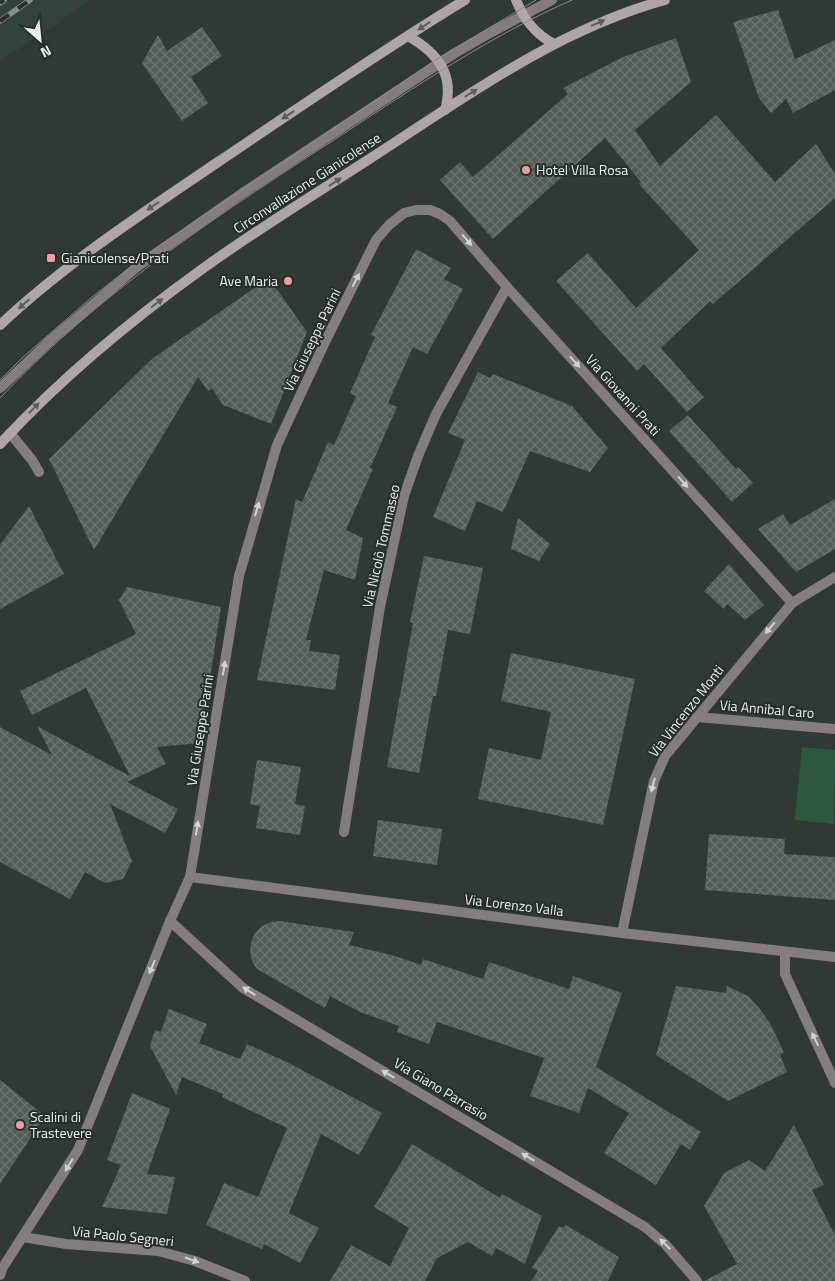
<svg xmlns="http://www.w3.org/2000/svg" width="835" height="1281" font-family="'Titillium Web',sans-serif">
  <style>
    .built { fill: #334339 }
    .park { fill: #2b5940 }
    .building { fill: url(#building-cross-hatch) }
    .lines { fill: none; stroke-linecap: round; stroke-linejoin: round }
    .lane { stroke: #837d7d; stroke-width: 10 }
    .street { stroke: #837d7d; stroke-width: 10 }
    .secondary { stroke: #aea5a5; stroke-width: 10 }
    .tram { stroke: #868e88; stroke-width: 1 }
    .rail-casing { stroke: #868e88; stroke-width: 5.5 }
    .rail { stroke: #262f29; stroke-width: 4; stroke-dasharray: 11; stroke-linecap: butt }
    .oneway { fill: #5c5e5b }
    .oneway2 { fill: #d0d3d0 }
    .poi-dot { fill: #f49aa1; stroke: #262f29; stroke-width: 2 }
    .labels { text-anchor: middle; stroke-width: 4; stroke-linejoin: round; paint-order: stroke }
    .poi-label { font-size: 14px; fill: #eaf0ec; stroke: #262f29; text-anchor: start }
    .street-label { font-size: 14px; fill: #eaf0ec; stroke: #262f29 }
  </style>
  <defs>
    <pattern id="building-cross-hatch" width="8" height="8" patternUnits="userSpaceOnUse" patternTransform="scale(1.25)"><rect width="8" height="8" fill="#535d56"/><path d="M0 0l8 8M0 8l8-8" fill="none" stroke="#6c756e"/></pattern>
  </defs>
  <rect width="100%" height="100%" fill="#303933"/>
  <path class="built" d="M0 0H89L51 28 0 61Z"/>
  <path class="park" d="M802 747 835 750 834 824 795 820Z"/>
  <g class="building">
    <path d="M778 10 795 59 835 40V90L793 113 786 99 771 113 759 98 733 22Z"/>
    <path d="M202 27 222 56 191 77 208 103 182 121 142 63 158 35 167 51Z"/>
    <path d="M676 38 691 82 635 130 660 166 716 115 775 182 816 144 835 174V198L713 304 710 301 661 348 704 397 687 412 644 364 637 371 556 281 588 253 636 308 699 250 639 184 641 182 605 138 493 239 440 180 460 162 473 177 568 94 563 88 623 57Z"/>
    <path d="M416 249 451 268 444 279 463 289 427 354 413 347 388 403 397 407 370 468 373 469 346 530 363 538 355 580 324 570 306 640H311L309 651 340 655 335 690 257 680 296 499 302 502 328 442 334 445 356 396 350 393 375 337 371 335Z"/>
    <path d="M269 278 307 332 271 424 223 405 212 388 208 391 198 377 94 550 49 459 153 358Z"/>
    <path d="M478 372 490 378 493 374 572 406 608 448 590 472 530 451 503 512 477 501 465 531 433 517 465 440 448 433Z"/>
    <path d="M688 415 736 469 738 467 753 483 732 502 669 431Z"/>
    <path d="M835 499V549L796 572 758 529 783 514 790 525Z"/>
    <path d="M29 506 64 574 0 609V545Z"/>
    <path d="M518 518 550 544 539 561 511 549Z"/>
    <path d="M424 556 483 568 470 634 448 630 436 696H433L419 773 387 767 413 623 410 622Z"/>
    <path d="M729 564 764 605 745 620 727 604 724 609 704 591Z"/>
    <path d="M127 587 221 607 200 743 157 747 166 764 127 782 178 809 165 833 110 804 132 861 123 879 105 883 85 872 70 899 0 862V727L52 755 37 726 130 776 86 688 32 715 20 691 136 634 119 600Z"/>
    <path d="M511 653 635 679 603 825 478 799 489 748 541 760 551 712 501 701Z"/>
    <path d="M257 760 301 767 295 804 305 806 300 835 256 828 260 806 250 804Z"/>
    <path d="M378 820 442 829 437 865 373 856Z"/>
    <path d="M709 834 785 839 784 854 835 857V900L705 890Z"/>
    <path d="M280 921 354 932 349 945 392 955 421 965 423 959 483 979 489 962 569 989 573 976 622 993 596 1067 701 1132 690 1150 681 1144 656 1185 604 1153 629 1113 588 1088 579 1113 530 1096 544 1058 437 1022 429 1044 397 1032 399 1026 360 1012 330 996 325 1008 257 969 252 961 250 952 251 942 255 933 262 926 271 922Z"/>
    <path d="M676 986 726 993 727 986 748 996 759 1008 770 1023 784 1052 780 1055 787 1072 728 1101 656 1055Z"/>
    <path d="M169 1009 207 1024 199 1043 240 1059 247 1044 287 1062 382 1113 359 1155 321 1134 289 1213 319 1228 300 1263 264 1244 262 1249 206 1225 224 1183 258 1197 287 1128 222 1097 223 1094 182 1077 176 1095 150 1046 155 1030 161 1032Z"/>
    <path d="M0 1080 45 1116 0 1184Z"/>
    <path d="M132 1093 170 1109 147 1174 175 1177 167 1214 102 1207 121 1165 107 1160Z"/>
    <path d="M794 1125 824 1185 812 1190 835 1235V1281H704L737 1264 704 1206 724 1173 749 1160 765 1171Z"/>
    <path d="M412 1144 500 1198 502 1194 542 1216 525 1264 496 1248 492 1256 468 1242 437 1258 425 1281H330L351 1245 390 1266 409 1228 374 1207Z"/>
    <path d="M566 1225 619 1257 608 1281H531L538 1271 532 1268 559 1226 563 1228Z"/>
  </g>
  <g class="lines">
    <g class="lane">
      <path d="M0 388 52 339 137 267 241 194 455 53 490 33 552 0"/>
      <path d="M10 433 32 460 39 472"/>
    </g>
    <g class="street">
      <path d="M697 717 835 729"/>
      <path d="M344 832 380 607 404 496 418 456 436 414 507 287"/>
      <path d="M190 877 622 933 835 957"/>
      <path d="M170 921 243 988 645 1227 665 1244 697 1281"/>
      <path d="M622 933 654 781 665 756 792 603 835 577"/>
      <path d="M785 952V974L835 1083"/>
      <path d="M23 1237 66 1244 158 1251 195 1261 245 1281"/>
      <path d="M0 1275 3 1267 78 1150 170 921 190 877 239 576 277 445 326 340 376 240 389 225 404 213 416 210H430L440 214 450 221 507 287 792 603"/>
    </g>
    <g class="secondary">
      <path d="M516 0C524 20 535 34 554 44"/>
      <path d="M408 36C438 53 455 75 445 110"/>
      <path d="M0 325C66 263 143 213 218 162 300 107 381 51 465 0"/>
      <path d="M0 444C62 377 131 320 205 267 258 229 315 194 371 158 464 98 556 30 665 0"/>
    </g>
    <g class="tram">
      <path d="M0 380 22 358 92 297 154 249 437 59 536 0"/>
      <path d="M0 398C101 291 218 215 340 136 415 87 490 36 572 0"/>
    </g>
    <defs>
      <g id="rail">
        <path d="M0 3 4 0"/>
        <path d="M0 21 30 0"/>
      </g>
    </defs>
    <use href="#rail" class="rail-casing"/>
    <use href="#rail" class="rail"/>
  </g>
  <defs><path id="oneway-solid" d="M-6-.8H1V-3.2L6.5 0L1 3.2V.8H-6Z" transform="scale(1.25)"/></defs>
  <g class="oneway">
    <use href="#oneway-solid" transform="translate(598 23) rotate(-23)"/>
    <use href="#oneway-solid" transform="translate(424 26) rotate(147)"/>
    <use href="#oneway-solid" transform="translate(471 93) rotate(-32)"/>
    <use href="#oneway-solid" transform="translate(288 115) rotate(147)"/>
    <use href="#oneway-solid" transform="translate(335 182) rotate(-33)"/>
    <use href="#oneway-solid" transform="translate(153 206) rotate(146)"/>
    <use href="#oneway-solid" transform="translate(157 303) rotate(-37)"/>
    <use href="#oneway-solid" transform="translate(24 304) rotate(139)"/>
    <use href="#oneway-solid" transform="translate(34 408) rotate(-46)"/>
  </g>
  <g class="oneway2">
    <use href="#oneway-solid" transform="translate(467 240) rotate(49)"/>
    <use href="#oneway-solid" transform="translate(356 280) rotate(-63)"/>
    <use href="#oneway-solid" transform="translate(575 362) rotate(48)"/>
    <use href="#oneway-solid" transform="translate(683 482) rotate(48)"/>
    <use href="#oneway-solid" transform="translate(257 509) rotate(-73)"/>
    <use href="#oneway-solid" transform="translate(770 628) rotate(130)"/>
    <use href="#oneway-solid" transform="translate(224 668) rotate(-81)"/>
    <use href="#oneway-solid" transform="translate(653 785) rotate(104)"/>
    <use href="#oneway-solid" transform="translate(197 828) rotate(-81)"/>
    <use href="#oneway-solid" transform="translate(152 967) rotate(112)"/>
    <use href="#oneway-solid" transform="translate(249 991) rotate(-147)"/>
    <use href="#oneway-solid" transform="translate(815 1039) rotate(-115)"/>
    <use href="#oneway-solid" transform="translate(388 1074) rotate(-149)"/>
    <use href="#oneway-solid" transform="translate(528 1157) rotate(-149)"/>
    <use href="#oneway-solid" transform="translate(69 1165) rotate(121)"/>
    <use href="#oneway-solid" transform="translate(665 1244) rotate(-136)"/>
    <use href="#oneway-solid" transform="translate(192 1260) rotate(19)"/>
  </g>
  <g class="poi-dot">
    <circle cx="526" cy="170" r="5"/>
    <rect x="46" y="253" width="10" height="10" rx="2.5"/>
    <circle cx="288" cy="281" r="5"/>
    <circle cx="20" cy="1125" r="5"/>
  </g>
  <g class="labels">
    <g class="poi-label">
      <text x="536" y="175">Hotel Villa Rosa</text>
      <text x="61" y="263">Gianicolense/Prati</text>
      <text x="278" y="286" text-anchor="end">Ave Maria</text>
      <text x="30" y="1122">Scalini di<tspan x="30" dy="16">Trastevere</tspan></text>
    </g>
    <g class="street-label">
      <text transform="translate(307 183) rotate(-33)" y="5">Circonvallazione Gianicolense</text>
      <text transform="translate(312 340) rotate(-64)" y="5">Via Giuseppe Parini</text>
      <text transform="translate(623 395) rotate(48)" y="5">Via Giovanni Prati</text>
      <text transform="translate(381 546) rotate(-77)" y="5">Via Nicolò Tommaseo</text>
      <text transform="translate(767 709) rotate(5)" y="5">Via Annibal Caro</text>
      <text transform="translate(686 711) rotate(-52)" y="5">Via Vincenzo Monti</text>
      <text transform="translate(200 730) rotate(-81)" y="5">Via Giuseppe Parini</text>
      <text transform="translate(514 905) rotate(7)" y="5">Via Lorenzo Valla</text>
      <text transform="translate(441 1089) rotate(31)" y="5">Via Giano Parrasio</text>
      <text transform="translate(123 1236) rotate(6)" y="5">Via Paolo Segneri</text>
    </g>
  </g>
  <g transform="translate(40 40) rotate(153)" stroke="#262f29" stroke-width="4" paint-order="stroke">
  <path d="M0-4L9 19L0 12L-9 19Z" fill="#eaf0ec"/>
  <text y="-8" font-size="14" font-weight="bold" text-anchor="middle" fill="#eaf0ec">N</text>
  </g>
</svg>
